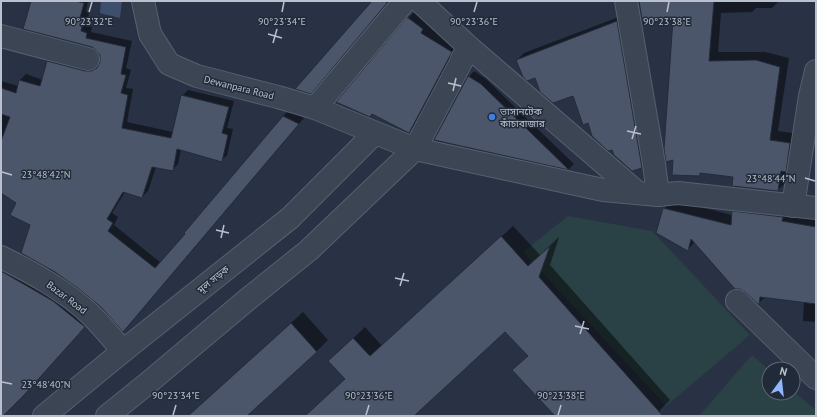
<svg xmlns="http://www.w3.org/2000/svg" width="817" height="417" font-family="'PT Sans','Noto Sans Bengali',sans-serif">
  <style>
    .green { fill: #2a4145 }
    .water { fill: #3e4f6d }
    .shadow { fill: #0007 }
    .building { fill: #4c566a; stroke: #232c3b }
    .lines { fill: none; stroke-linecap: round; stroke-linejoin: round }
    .minor-casing { stroke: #58606e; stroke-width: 24 }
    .minor { stroke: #3c4554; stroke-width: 22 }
    .ticks { fill: none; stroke: #bac0cd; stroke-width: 1.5 }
    .shop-dot { fill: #3f7fe0; stroke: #212a39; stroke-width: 1.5 }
    .labels { text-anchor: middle; stroke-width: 3; stroke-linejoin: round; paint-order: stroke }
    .street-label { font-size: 10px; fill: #bac0cd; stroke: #212a39 }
    .poi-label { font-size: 10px; fill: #bac0cd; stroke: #212a39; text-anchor: start }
    .ticks-label { font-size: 10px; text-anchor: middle; fill: #bac0cd; stroke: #212a39; stroke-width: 3; stroke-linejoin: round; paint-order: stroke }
  </style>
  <rect width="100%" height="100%" fill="#283244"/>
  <g class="green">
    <path d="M568 216 652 231 750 335 666 406 523 252Z"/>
    <path d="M752 355 769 370V393H793V391L816 410V416H699Z"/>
  </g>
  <path class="water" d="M101 1H122L120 18 100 13Z"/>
  <g class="shadow">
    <path d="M32 1H88L86 12 89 13 86 25 92 27 91 32 132 41 126 68 131 70 126 88 133 89 127 122 173 132 182 96 188 90 234 101 227 128 233 129 227 155 221 161 181 149 178 164 172 170 156 167 148 191 142 197 125 192 112 213 118 217 114 225 161 263 283 116 289 110 304 118 124 331 31 225 17 203 1 192V81L18 86 20 80 26 74 43 80 48 62 53 56 91 66 100 64 101 55 97 49Z"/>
    <path d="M373 1H389L322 81 310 93Z"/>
    <path d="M640 1H779L772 8H756L752 12 721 13 718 52H765L789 58 778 131 799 134 787 181 778 190 734 176 701 173 699 175 674 18Z"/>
    <path d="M420 7 462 41 420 121 409 132 408 18Z"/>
    <path d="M624 15 649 160 641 167 613 148 589 122 574 95 535 77 517 60 524 53Z"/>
    <path d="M474 71 486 79 574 164 569 169 435 140 469 77Z"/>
    <path d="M673 200 732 215 733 212 741 203 816 217V322L803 321 804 302 765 297 759 303 695 242 688 249 664 209Z"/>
    <path d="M513 226 540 255 559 237 550 265 670 400 660 410V416H557L529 355 505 330 413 416H305L346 378 341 350 365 327 382 346Z"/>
    <path d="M1 265 93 317 2 416H1Z"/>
    <path d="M303 312 328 340 317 351 245 416H191L201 404Z"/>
  </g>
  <g class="building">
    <path d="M31 1H75L84 3 80 18 84 19 81 31 87 33 86 38 126 47 121 74 126 75 121 93 128 95 122 128 171 138 181 95 229 107 222 133 228 135 222 162 177 149 173 171 152 167 142 198 123 192 107 219 113 223 108 231 155 268 185 234 184 233 283 116 299 124 123 332 101 307 79 289 55 272 21 253 30 225 10 215 16 203 1 193V141L10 117 1 114V88L16 93 19 80 40 86 47 61 85 71H91L97 68 100 62V55L96 50 92 47 23 29Z"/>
    <path d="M372 1H385L387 3 311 94 295 89Z"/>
    <path d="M639 1H714L709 61 756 60 780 67 770 140 790 143 786 172 781 171 778 191 732 186 733 177 700 173V176L672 175 673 160 666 162 664 149 673 19H642Z"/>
    <path d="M407 17 423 29 421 33 452 52 409 133 372 114 370 117 336 102Z"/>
    <path d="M617 21 642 168 632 171 614 155 612 150 608 151 592 136 588 123 583 125 573 96 553 103 540 92 535 78 527 81 523 77 516 60Z"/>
    <path d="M468 76 481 84 569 170 434 140Z"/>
    <path d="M663 208 731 225 732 211 783 217 782 221 816 227V304L760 297 759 305 745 292 740 289H735L691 239 688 251 656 233Z"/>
    <path d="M501 236 528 266 550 246 539 277 663 416H555L512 370 528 356 505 332 414 416H305L345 379 328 361 353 338 370 356Z"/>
    <path d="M1 271 53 301 85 327 25 394 3 416H1Z"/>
    <path d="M291 323 317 352 247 416H188Z"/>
  </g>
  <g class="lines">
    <defs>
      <g id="minor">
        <path d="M143 1 150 34 169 64 197 76 278 97 315 108 415 149 603 190 658 195 678 193 816 208"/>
        <path d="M419 1 469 47 462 59"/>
        <path d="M626 1 654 164 658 195"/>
        <path d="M1 36 88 59"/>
        <path d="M315 108 405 1"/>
        <path d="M793 206 810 96 816 71"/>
        <path d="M1 257C33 273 66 291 92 316 103 327 113 339 123 351"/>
        <path d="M737 301 816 378"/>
        <path d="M44 416 123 351 290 218 375 133"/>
        <path d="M107 416 148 383 248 299 309 250 415 149 469 47 638 193"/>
      </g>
    </defs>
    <use href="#minor" class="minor-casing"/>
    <use href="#minor" class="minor"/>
  </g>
  <path class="ticks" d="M89 12 92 2M282 12 284 2M474 12 477 2M667 12 669 2M268 34 282 38M273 43 277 29M448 83 461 86M453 91 456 78M627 131 641 134M632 139 636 126M2 172 12 175M805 178 815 181M216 230 229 233M221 238 224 225M395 278 409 281M400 286 404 273M575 326 589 329M580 334 584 321M2 382 12 384M173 415 176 405M366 415 369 405M558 415 561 405"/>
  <circle class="shop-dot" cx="492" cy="117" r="4"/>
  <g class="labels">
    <g class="street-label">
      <text transform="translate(239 87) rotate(14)" y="4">Dewanpara Road</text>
      <text transform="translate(213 279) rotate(-39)" y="4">মূল সড়ক</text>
      <text transform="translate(67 297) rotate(37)" y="4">Bazar Road</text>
    </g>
    <g class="poi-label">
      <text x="500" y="115">ভাসানটেক<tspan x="500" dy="12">কাঁচাবাজার</tspan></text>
    </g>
  </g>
  <g class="ticks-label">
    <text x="89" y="25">90°23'32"E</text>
    <text x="282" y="25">90°23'34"E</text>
    <text x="474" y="25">90°23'36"E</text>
    <text x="667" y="25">90°23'38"E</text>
    <text x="46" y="178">23°48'42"N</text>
    <text x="771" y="182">23°48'44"N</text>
    <text x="46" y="388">23°48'40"N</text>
    <text x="176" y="399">90°23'34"E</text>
    <text x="369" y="399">90°23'36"E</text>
    <text x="561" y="399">90°23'38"E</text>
  </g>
  <rect width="817" height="417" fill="none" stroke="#bac0cd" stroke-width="4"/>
  <g transform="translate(781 381) rotate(15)"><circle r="19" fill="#212a39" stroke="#5e6674"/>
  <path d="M0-3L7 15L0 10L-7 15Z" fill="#93b5f9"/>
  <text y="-6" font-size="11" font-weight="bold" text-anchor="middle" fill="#bac0cd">N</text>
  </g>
</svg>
